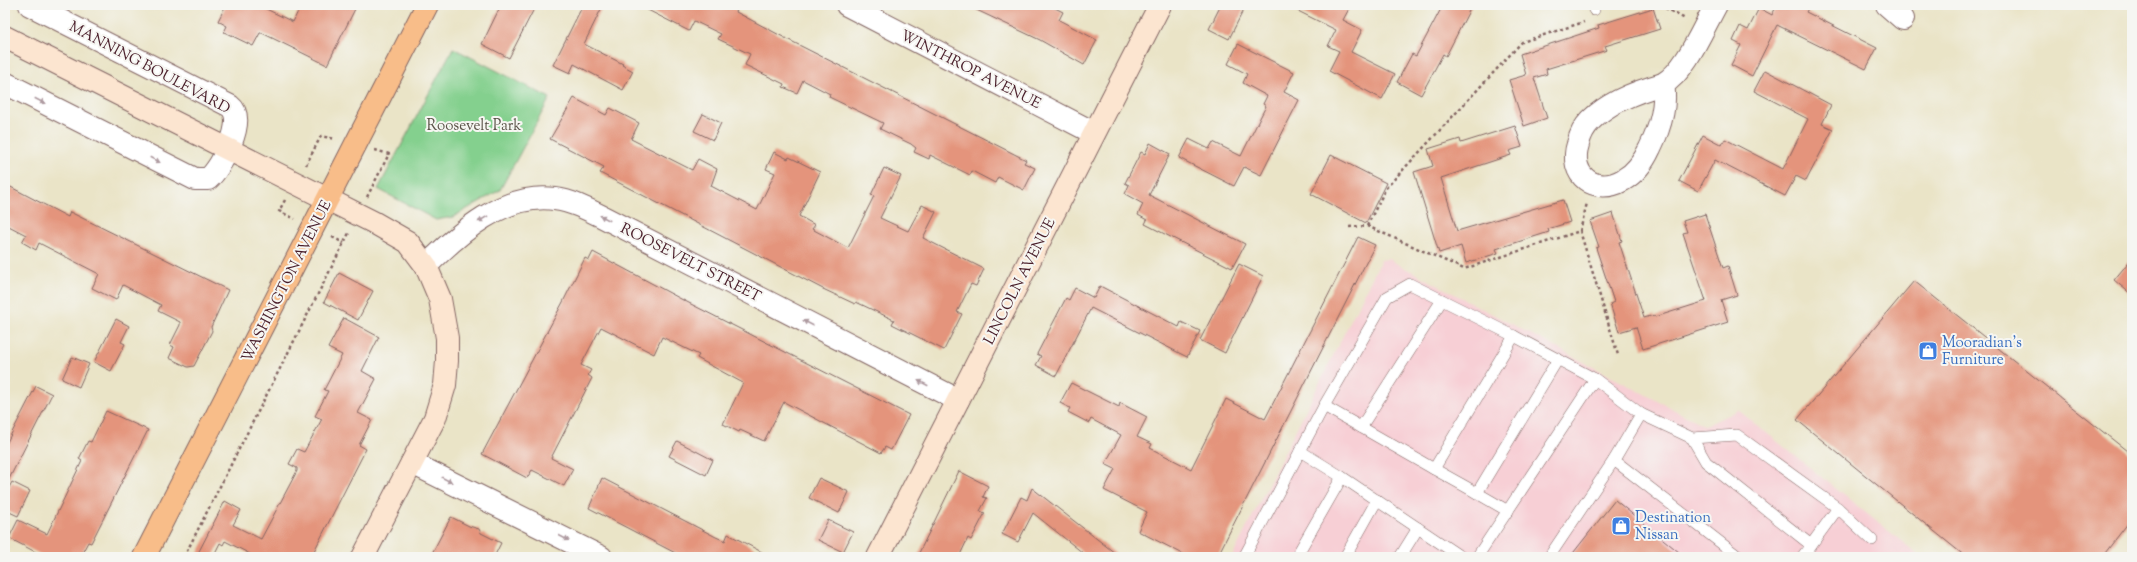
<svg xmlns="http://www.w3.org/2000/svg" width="2137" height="562" font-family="'Sorts Mill Goudy',serif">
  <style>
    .built { fill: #f7cfd5 }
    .green { fill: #84d08e; stroke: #67785c }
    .building { fill: #e4947c }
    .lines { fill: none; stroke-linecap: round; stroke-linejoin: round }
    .lane-casing { stroke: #826462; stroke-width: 12 }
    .street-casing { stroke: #826462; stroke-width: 24 }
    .secondary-casing { stroke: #826462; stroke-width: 24 }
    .primary-casing { stroke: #826462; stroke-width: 24 }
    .path { stroke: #826462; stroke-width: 2.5; stroke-dasharray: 3 3; stroke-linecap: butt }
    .lane { stroke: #fff; stroke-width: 11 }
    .street { stroke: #fff; stroke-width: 22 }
    .secondary { stroke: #fce5d0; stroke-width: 22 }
    .primary { stroke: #f8bd89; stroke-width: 22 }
    .oneway { fill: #ae9aa0 }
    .labels { text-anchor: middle; stroke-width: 4; stroke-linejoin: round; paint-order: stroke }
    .street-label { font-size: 15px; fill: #4a1f2b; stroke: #f6f6f2 }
    .park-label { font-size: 15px; fill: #5b5449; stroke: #f6f6f2 }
    .shop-label { font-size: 15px; fill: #366cbe; stroke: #f6f6f2; text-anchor: start }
  </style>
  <rect width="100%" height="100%" fill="#f6f6f2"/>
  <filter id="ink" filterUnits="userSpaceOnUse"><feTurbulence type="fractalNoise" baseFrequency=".025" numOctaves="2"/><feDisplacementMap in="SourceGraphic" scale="8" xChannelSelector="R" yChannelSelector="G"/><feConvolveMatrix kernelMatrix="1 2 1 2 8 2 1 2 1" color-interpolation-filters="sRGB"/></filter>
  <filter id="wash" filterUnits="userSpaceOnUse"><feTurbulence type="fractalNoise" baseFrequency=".012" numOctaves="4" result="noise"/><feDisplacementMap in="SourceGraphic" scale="16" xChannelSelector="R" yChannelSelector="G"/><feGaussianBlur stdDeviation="0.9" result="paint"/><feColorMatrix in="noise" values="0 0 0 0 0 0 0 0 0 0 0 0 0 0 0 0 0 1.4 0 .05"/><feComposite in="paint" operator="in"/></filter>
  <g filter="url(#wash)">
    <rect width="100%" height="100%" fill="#eae4c7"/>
    <path class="built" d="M1388 259 1705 426 1738 410 1921 557H1232L1381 260Z"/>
    <path class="green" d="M453 48 550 98 500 190 453 217 436 220 378 189Z"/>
    <g id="blocks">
      <g class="building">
        <path d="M226 5H258L293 22 301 5H357L327 65 262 33H260L253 46 224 32 227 26 218 21Z"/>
        <path d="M501 5H536L509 58 482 44Z"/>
        <path d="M583 5H603L584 44 623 64 622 65 633 71 623 90 574 64 570 73 553 65Z"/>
        <path d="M638 5H727L737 10 736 12 787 39 1026 160 1024 163 1035 168 1024 190 998 177 995 183 972 171 970 175 930 155 929 159 914 152 916 148 911 144 880 129 883 123 829 97 830 94 803 80 797 93 783 87 784 84 745 65 750 54 718 39 721 34 694 21 689 31Z"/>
        <path d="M966 5H1049L1063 12 1059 20 1097 40 1084 65 1040 40Z"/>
        <path d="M1221 5H1246L1229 39 1209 29Z"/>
        <path d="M1286 5H1351L1343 20 1362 30 1351 52 1395 74 1382 99 1329 71 1339 51 1328 46 1336 30Z"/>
        <path d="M1443 5H1472L1446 56 1443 54 1421 95 1397 82 1412 54 1416 56Z"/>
        <path d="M1777 5H1810L1806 12 1877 48 1866 69 1777 25 1752 76 1731 65 1741 45 1733 41 1740 26 1748 30 1759 8 1772 15Z"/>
        <path d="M1653 8 1660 29 1605 46 1607 50 1546 69 1547 74 1534 78 1547 118 1524 126 1509 80 1526 75 1520 54 1599 28 1598 25Z"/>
        <path d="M1238 44 1294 72 1284 92 1299 100 1261 175 1244 167 1234 186 1179 158 1189 139 1209 149 1213 142 1241 156 1266 106 1263 104 1267 96 1243 83 1247 74 1228 64Z"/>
        <path d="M1765 70 1831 105 1822 124 1833 129 1806 181 1796 176 1785 196 1715 160 1698 191 1679 181 1703 135 1722 145 1725 139 1783 169 1808 119 1754 91Z"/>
        <path d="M574 98 606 115 610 108 639 123 631 139 692 170 698 159 717 169 711 186 757 210 775 173 766 169 774 152 788 159 789 157 820 172 799 216 815 225 812 229 848 248 874 196 871 195 884 168 901 176 880 218 908 231 922 205 936 212 923 238 984 269 976 286 971 284 957 312 962 314 944 350 892 324 894 320 856 302 855 304 823 289 600 173 604 167 550 139Z"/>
        <path d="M703 114 721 123 713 140 694 131Z"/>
        <path d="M1515 126 1522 147 1509 151 1511 155 1441 178 1457 231 1563 200 1570 222 1548 229 1549 232 1496 249 1498 253 1466 263 1461 246 1439 253 1414 172 1433 166 1428 149 1460 139 1461 143Z"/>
        <path d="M1150 143 1170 154 1149 195 1245 244 1232 268 1145 224 1147 220 1138 215 1143 204 1125 194 1129 185 1125 183 1141 152 1145 154Z"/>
        <path d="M1331 155 1386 183 1366 223 1311 194Z"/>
        <path d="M5 184 68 217 70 212 228 290 211 327 212 331 194 366 188 367 169 358 174 347 170 345 180 325V322L158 311 161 305 123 285 116 300 92 288 99 274 39 243 36 250 22 242 26 235 5 224Z"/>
        <path d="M1613 213 1622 241 1619 242 1644 318 1654 315 1655 317 1706 301 1683 233 1687 232 1683 221 1705 214 1723 268 1728 266 1737 295 1721 300 1728 322 1643 349 1636 327 1619 332 1610 304 1614 302 1596 248 1599 247 1590 221Z"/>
        <path d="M1358 237 1375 245 1217 557H1189L1138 531 1147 512 1104 490 1115 469 1105 464 1121 435 1091 419 1089 423 1068 412 1070 408 1060 403 1071 383 1119 407 1120 403 1147 417 1137 437 1152 444 1150 448 1191 469 1226 399 1265 419Z"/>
        <path d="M593 252 681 299 909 415 891 450 885 447 881 453 784 402 764 441 740 430 739 432 723 424 743 383 697 358 699 355 662 337 654 354 601 327 581 365 591 370 588 375 592 378 551 458 573 469 564 486 532 470 527 478 482 454 563 302 585 258 589 260Z"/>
        <path d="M2132 258V295L2114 280Z"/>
        <path d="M1239 264 1263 276 1225 353 1200 340Z"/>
        <path d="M339 273 373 291 358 320 324 302Z"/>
        <path d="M1914 281 2132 455V518L2102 557H1966L1797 420Z"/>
        <path d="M1100 286 1179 327 1181 322 1200 331 1187 357 1091 308 1056 376 1036 365 1041 356 1037 354 1066 298 1069 300 1075 288 1094 298Z"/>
        <path d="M344 318 379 337 362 371 376 379 358 413 372 420 359 445 366 449 311 557H256L225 541 223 545 220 543 213 557H196L225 501 241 510 233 525 261 539 297 471V468L289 464 297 449 304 452 322 419 315 416 328 391 324 390 342 355 328 348Z"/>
        <path d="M116 319 129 326 121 342 125 344 111 371 94 362Z"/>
        <path d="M72 357 89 364 79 387 62 379Z"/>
        <path d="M36 386 52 394 5 487V446Z"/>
        <path d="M106 411 148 430 91 543 88 542 80 557H45L9 538 18 520 47 534 82 461 79 459 88 441 91 442Z"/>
        <path d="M677 441 713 460 706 475 669 456Z"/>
        <path d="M959 471 988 486 983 497 987 498 980 511 985 513 971 540 968 538 959 557H917Z"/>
        <path d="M602 478 716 537 725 541 728 534 771 557H683L589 508Z"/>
        <path d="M819 478 849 492 839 513 809 498Z"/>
        <path d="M12 482 30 491 18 516 5 510V495Z"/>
        <path d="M1032 488 1120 557H1088L1033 513 1018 542 1002 534 1021 497 1027 500Z"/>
        <path d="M1615 500 1685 557H1570Z"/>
        <path d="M451 517 469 526 479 529 481 533 501 543 494 557H430Z"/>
        <path d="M828 520 853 532 843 552 818 540Z"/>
      </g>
    </g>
  </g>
  <g filter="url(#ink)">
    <use href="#blocks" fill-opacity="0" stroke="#826462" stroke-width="1"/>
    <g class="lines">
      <defs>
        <g id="lane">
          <path d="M1592 5 1594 10"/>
          <path d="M1324 406 1434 469 1514 336"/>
          <path d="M1641 414 1692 438 1706 462 1811 545 1838 508 1737 435 1692 438"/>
          <path d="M1361 427 1442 300"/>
          <path d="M1300 451 1342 477 1461 557"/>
          <path d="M1434 469 1477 493 1558 359"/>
          <path d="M1477 493 1508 511"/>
          <path d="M1838 508 1872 540"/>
          <path d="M1244 557 1324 406 1387 297 1410 284 1514 336 1595 379 1641 414 1614 460"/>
          <path d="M1296 557 1342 477"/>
          <path d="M1345 557 1377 500"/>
          <path d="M1400 557 1418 528"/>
          <path d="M1477 557 1595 379"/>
          <path d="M1549 557 1614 460 1739 557"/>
          <path d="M1802 557 1811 545"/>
        </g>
        <g id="street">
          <path d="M847 5 1094 133"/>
          <path d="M1887 5 1903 19"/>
          <path d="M5 83 195 179H208C221 168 248 120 230 106L30 5"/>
          <path d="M1663 84C1667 106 1660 128 1650 148 1644 161 1636 173 1623 180 1595 196 1568 175 1578 144 1580 135 1584 127 1591 120 1610 101 1638 91 1663 84Z"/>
          <path d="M1663 84C1686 71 1703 28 1716 5"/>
          <path d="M426 266C459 233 504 192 555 199 571 201 587 209 601 216L958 400"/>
          <path d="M412 463 601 557"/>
        </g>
        <g id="secondary">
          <path d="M5 37 373 222 408 242 426 266 440 299 447 338V361L445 385 435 418 363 557"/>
          <path d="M878 557 1160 5"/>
        </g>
        <path id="primary" d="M144 557 427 5"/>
      </defs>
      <use href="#lane" class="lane-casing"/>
      <use href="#street" class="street-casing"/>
      <use href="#secondary" class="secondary-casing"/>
      <use href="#primary" class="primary-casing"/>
      <g class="path">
        <path d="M1660 5 1685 19"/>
        <path d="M306 165 321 136 335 139"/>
        <path d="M367 197 389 154 375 150"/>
        <path d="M285 200 279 211 295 219"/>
        <path d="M1367 226 1464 269 1580 231 1618 355"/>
        <path d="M1349 227 1367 226 1386 188 1522 42 1584 22"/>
        <path d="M1580 231 1587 203"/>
        <path d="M332 237 344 243"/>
        <path d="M184 557 349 233"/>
      </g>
      <use href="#lane" class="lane"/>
      <use href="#street" class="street"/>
      <use href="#secondary" class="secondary"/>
      <use href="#primary" class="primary"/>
    </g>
    <defs><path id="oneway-solid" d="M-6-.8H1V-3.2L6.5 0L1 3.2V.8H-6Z"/></defs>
    <g class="oneway">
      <use href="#oneway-solid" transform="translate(40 101) rotate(27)"/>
      <use href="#oneway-solid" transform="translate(155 160) rotate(27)"/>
      <use href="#oneway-solid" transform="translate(605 218) rotate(-152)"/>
      <use href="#oneway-solid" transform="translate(483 219) rotate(149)"/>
      <use href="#oneway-solid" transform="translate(808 323) rotate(-153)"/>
      <use href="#oneway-solid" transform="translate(923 383) rotate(-153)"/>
      <use href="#oneway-solid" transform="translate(447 480) rotate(27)"/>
      <use href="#oneway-solid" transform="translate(564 538) rotate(27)"/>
    </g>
  </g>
  <defs>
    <symbol id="shop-square" viewBox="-11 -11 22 22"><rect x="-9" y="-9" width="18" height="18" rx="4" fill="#3f7fe0" stroke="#f6f6f2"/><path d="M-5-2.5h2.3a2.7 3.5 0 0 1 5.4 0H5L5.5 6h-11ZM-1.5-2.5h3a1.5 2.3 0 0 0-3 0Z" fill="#fff"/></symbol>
  </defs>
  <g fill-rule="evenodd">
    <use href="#shop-square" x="1917" y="340" width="22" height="22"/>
    <use href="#shop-square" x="1610" y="515" width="22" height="22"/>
  </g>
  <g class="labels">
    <g class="street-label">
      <text transform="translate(150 67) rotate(28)" y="5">MANNING BOULEVARD</text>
      <text transform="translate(971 69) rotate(27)" y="5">WINTHROP AVENUE</text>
      <text transform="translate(691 262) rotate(27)" y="5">ROOSEVELT STREET</text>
      <text transform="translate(286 281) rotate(-63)" y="5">WASHINGTON AVENUE</text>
      <text transform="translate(1019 281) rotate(-63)" y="5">LINCOLN AVENUE</text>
    </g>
    <g class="park-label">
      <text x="474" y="130">Roosevelt Park</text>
    </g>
    <g class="shop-label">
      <text x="1942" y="347">Mooradian's<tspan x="1942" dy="17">Furniture</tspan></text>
      <text x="1635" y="522">Destination<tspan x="1635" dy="17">Nissan</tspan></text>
    </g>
  </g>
  <rect width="2137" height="562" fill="none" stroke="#f6f6f2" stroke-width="20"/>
</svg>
